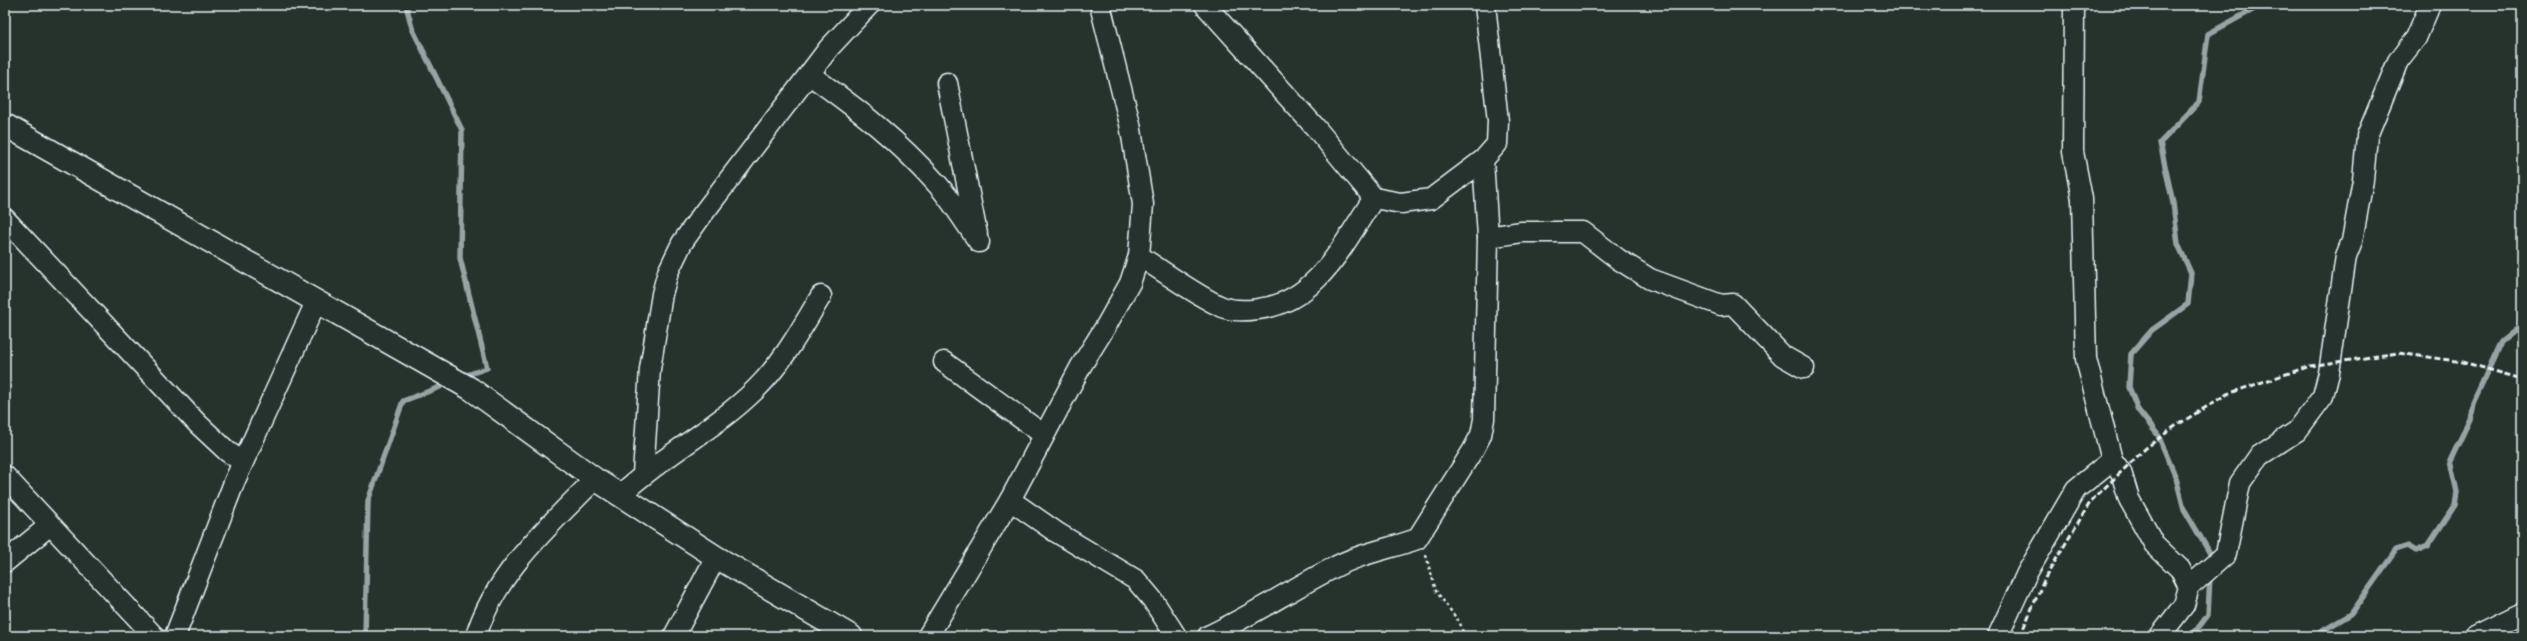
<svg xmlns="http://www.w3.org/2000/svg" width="2527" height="641" font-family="'Gochi Hand',sans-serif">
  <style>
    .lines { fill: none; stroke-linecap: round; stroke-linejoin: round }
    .stream { stroke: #98a3a5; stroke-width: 5.5 }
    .minor-casing { stroke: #e8f1f8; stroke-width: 23 }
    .secondary-casing { stroke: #e8f1f8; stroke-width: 25 }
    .path { stroke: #e8f1f8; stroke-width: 2.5; stroke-dasharray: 3 3; stroke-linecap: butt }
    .minor { stroke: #26332d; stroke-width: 20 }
    .secondary { stroke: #26332d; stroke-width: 22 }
    .rail { stroke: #e8f1f8; stroke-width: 3; stroke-dasharray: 6 3; stroke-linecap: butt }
  </style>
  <rect width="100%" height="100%" fill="#26332d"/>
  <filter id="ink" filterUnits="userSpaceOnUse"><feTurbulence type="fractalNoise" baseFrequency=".025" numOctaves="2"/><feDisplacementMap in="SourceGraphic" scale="8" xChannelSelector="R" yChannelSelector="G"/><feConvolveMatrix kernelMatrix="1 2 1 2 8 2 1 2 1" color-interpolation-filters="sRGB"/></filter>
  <g filter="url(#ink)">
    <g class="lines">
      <g class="stream">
        <path d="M406 5 412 28 462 130 460 258 487 368 461 377"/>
        <path d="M2210 561 2211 555 2184 509 2176 478 2158 435 2138 410 2129 387 2131 354 2152 330 2188 304 2191 273 2178 244 2173 203 2160 143 2199 102 2208 34 2256 8 2259 5"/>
        <path d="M365 636 368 501 403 401 440 387"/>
        <path d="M2192 636 2208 615 2210 576"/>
        <path d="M2314 636 2351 614 2396 550 2408 546 2416 551 2428 546 2455 505 2457 492 2450 461 2470 419 2473 403 2501 342 2522 325"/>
      </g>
      <defs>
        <g id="minor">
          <path d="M1205 5 1315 127 1374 198 1401 203 1431 199 1483 160 1497 144 1498 121 1485 5"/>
          <path d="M2074 5 2073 152 2082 199 2086 359 2112 460"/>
          <path d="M810 75C858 109 898 140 938 185 953 202 965 223 979 242"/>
          <path d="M947 83 977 234"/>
          <path d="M5 219 198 424 228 452 243 462"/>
          <path d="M1488 237 1522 232H1583L1618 259 1650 279 1721 305 1733 304 1783 356 1804 368"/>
          <path d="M1139 256C1163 271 1197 296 1222 307 1233 311 1246 311 1258 309 1317 303 1344 242 1374 198"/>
          <path d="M944 362 1044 435"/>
          <path d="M643 474 650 369 662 294 668 272 682 243 702 215 829 48 869 5"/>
          <path d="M5 476 154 636"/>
          <path d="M620 495C662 456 714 430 755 390 783 363 801 329 821 296"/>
          <path d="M1010 500 1056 532 1136 580 1152 599 1176 636"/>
          <path d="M5 562 50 525"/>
          <path d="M2189 587 2226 554 2240 483 2259 456 2297 431 2323 396 2329 373 2346 256 2352 241 2363 180 2367 136 2398 61 2416 38 2430 5"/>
          <path d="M175 636 235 480 316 302"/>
          <path d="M476 636C495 573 550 525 595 479"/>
          <path d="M674 636 716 557"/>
          <path d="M928 636 1010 500 1081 366 1106 326 1130 283 1139 256 1143 204 1130 124 1100 5"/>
          <path d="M1208 636C1251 616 1290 590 1331 569 1358 554 1389 549 1417 539L1473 450 1481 435 1484 419 1488 237 1483 160"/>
          <path d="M1998 636 2027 573 2076 489 2112 460 2121 472 2129 499 2154 544 2180 569 2189 587 2184 605 2160 636"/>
          <path d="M2475 636 2522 613"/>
        </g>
        <path id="secondary" d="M5 125 471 389 595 479 716 557 851 636"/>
      </defs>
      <use href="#minor" class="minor-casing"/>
      <use href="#secondary" class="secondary-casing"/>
      <path class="path" d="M1426 555 1436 591 1460 623 1464 636"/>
      <use href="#minor" class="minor"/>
      <use href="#secondary" class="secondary"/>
      <path class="rail" d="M2020 636 2045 578 2091 501 2146 448 2174 427 2227 394 2310 366 2398 353 2463 362 2522 379"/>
    </g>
  </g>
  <rect width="2527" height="641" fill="none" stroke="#26332d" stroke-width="20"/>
  <rect x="10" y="10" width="2507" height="621" fill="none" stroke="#e8f1f8" stroke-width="1.5" filter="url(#ink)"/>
</svg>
